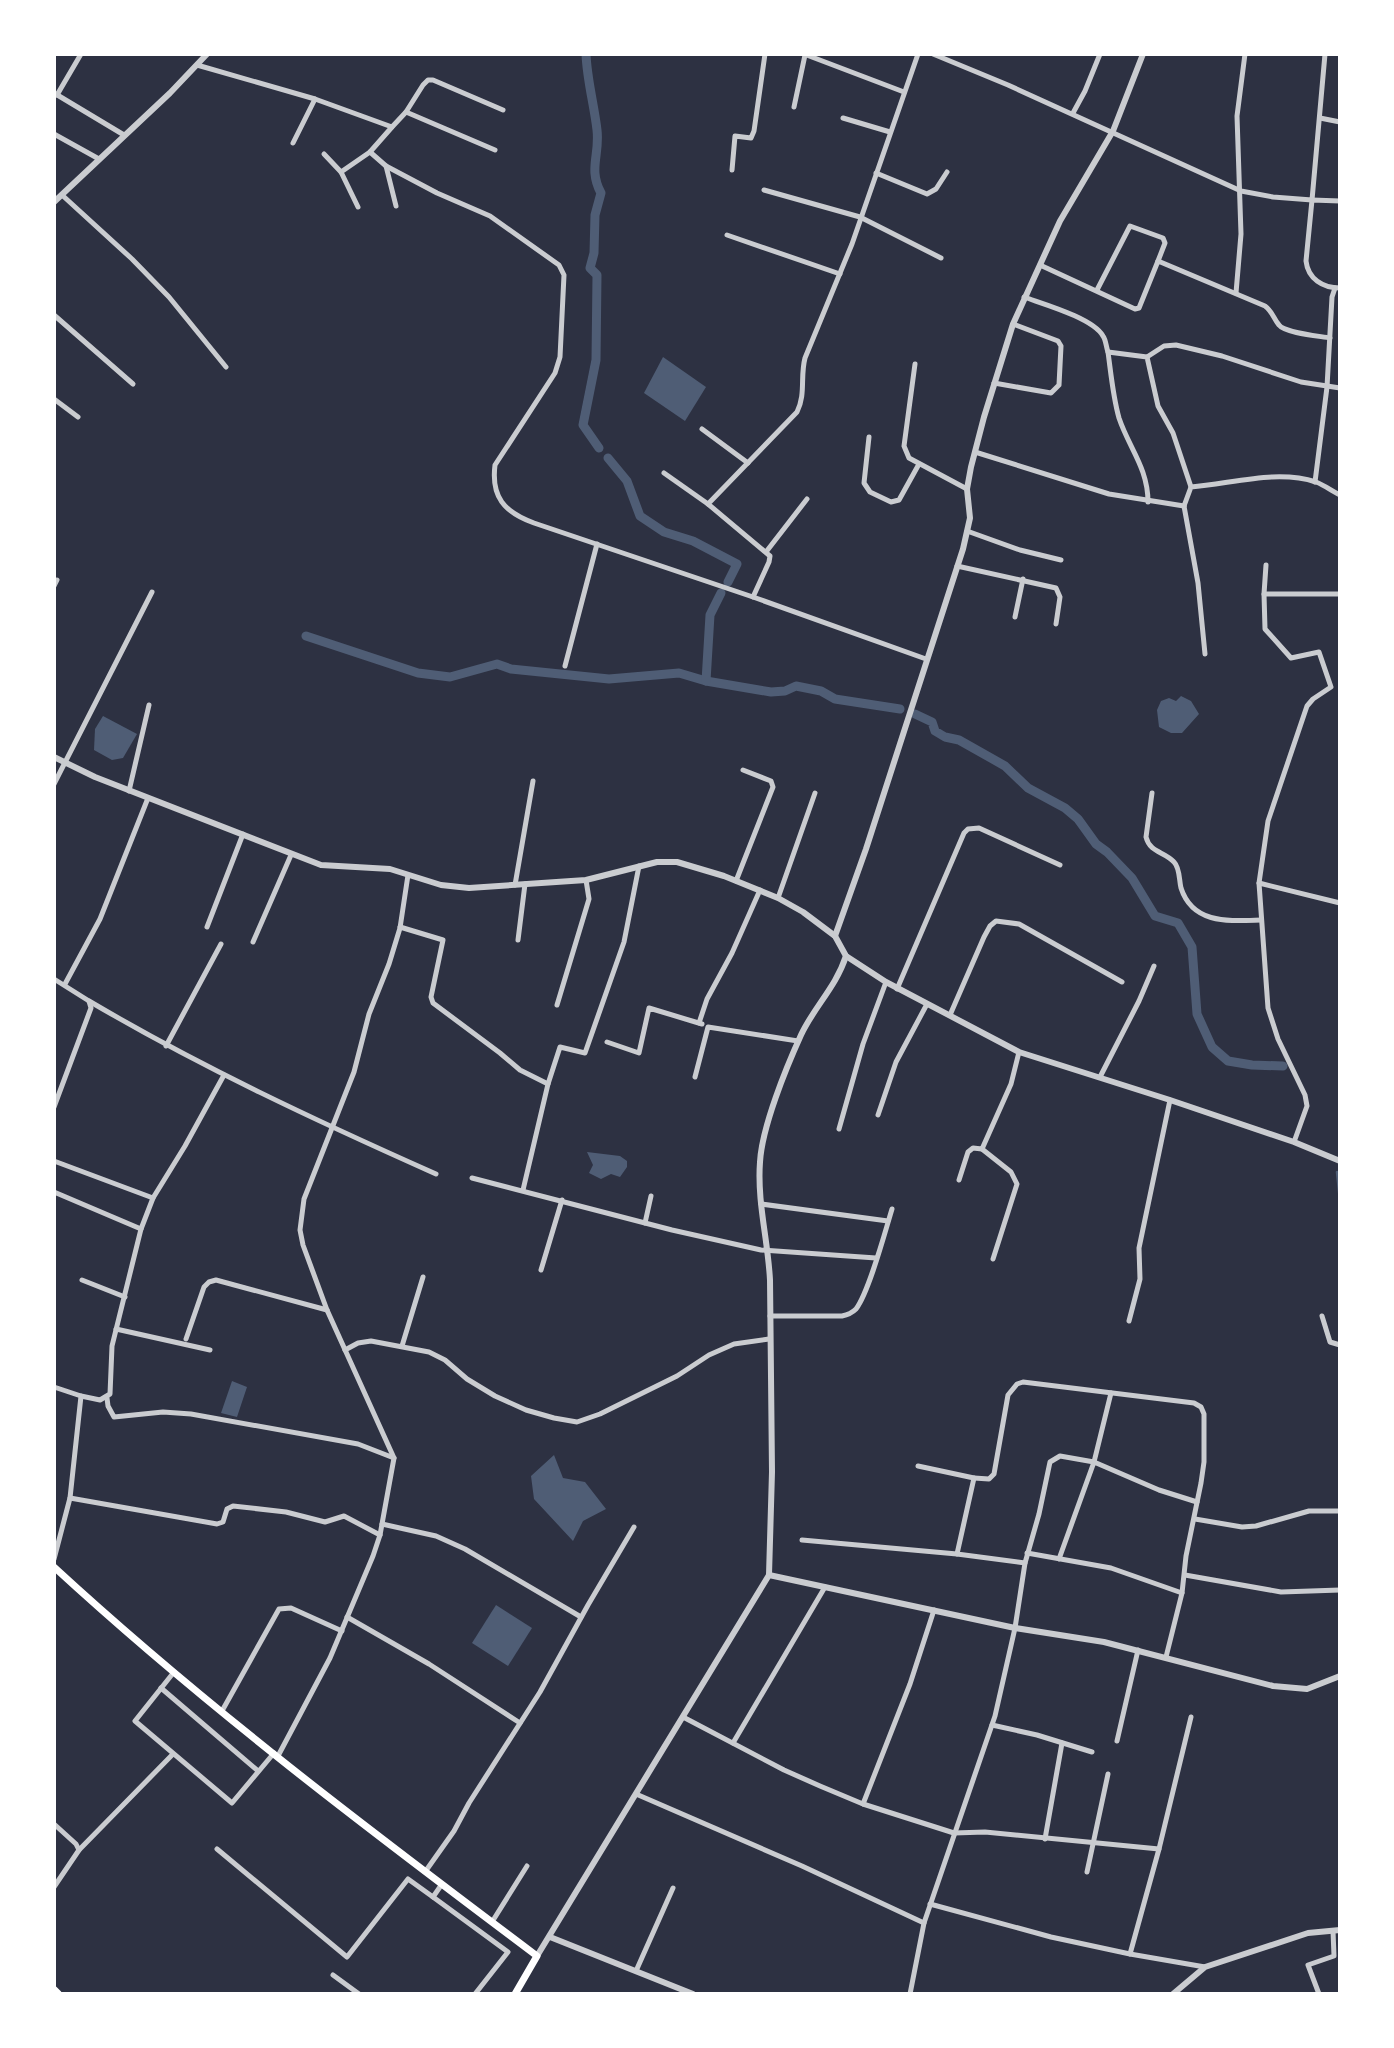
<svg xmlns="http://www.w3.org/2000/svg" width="1394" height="2048" font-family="'Nunito Sans',sans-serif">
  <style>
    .water { fill: #4f5d75 }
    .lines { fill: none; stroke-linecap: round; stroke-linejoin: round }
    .stream { stroke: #4f5d75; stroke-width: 2.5 }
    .canal { stroke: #4f5d75; stroke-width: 9 }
    .minor { stroke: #caccd0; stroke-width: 5 }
    .tertiary { stroke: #caccd0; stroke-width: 6 }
    .secondary { stroke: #fff; stroke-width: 7 }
    .primary { stroke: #fff; stroke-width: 8 }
  </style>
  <rect width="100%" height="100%" fill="#2d3142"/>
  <g class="water">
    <path d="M663 357 706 387 685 421 644 393Z"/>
    <path d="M1181 696 1191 701 1199 714 1182 733H1171L1159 727 1157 710 1161 701 1169 698 1176 701Z"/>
    <path d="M103 716 137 734 123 758 112 760 94 750 95 729Z"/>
    <path d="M587 1152 620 1156 627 1161V1167L620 1177 611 1174 601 1179 589 1173 593 1165Z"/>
    <path d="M232 1381 247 1387 237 1417 221 1413Z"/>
    <path d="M554 1455 563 1478 585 1482 606 1509 583 1521 573 1541 534 1499 531 1476Z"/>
    <path d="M496 1605 532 1628 508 1666 472 1643Z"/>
  </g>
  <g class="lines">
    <path class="stream" d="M1337 1172 1340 1201"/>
    <g class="canal">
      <path d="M586 54C587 80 594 104 597 130 600 155 588 169 601 193L595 215 594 253 590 268 597 275 596 360 583 425 599 448"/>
      <path d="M608 458 627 481 640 516 664 532 693 541 737 564 728 582"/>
      <path d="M306 636 418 673 450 677 497 664 511 669 609 679 679 673 706 681 771 692 785 691 796 686 821 691 835 699 900 709"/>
      <path d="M706 681 710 615 721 593"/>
      <path d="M915 714 932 722 935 731 945 737 959 740 1005 766 1028 788 1065 808 1078 819 1096 844 1107 852 1132 878 1155 916 1178 923 1192 947 1197 1014 1212 1047 1228 1061 1252 1065 1283 1066"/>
    </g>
    <g class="minor">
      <path d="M804 54 904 92"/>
      <path d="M933 54 1008 85 1241 191 1273 197 1312 200 1325 54"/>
      <path d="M197 65 315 99 392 127 406 112 495 150"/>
      <path d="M54 93 124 135"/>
      <path d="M57 95 81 54"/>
      <path d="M794 107 805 55"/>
      <path d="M406 112 423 85 428 80H433L503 110"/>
      <path d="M1073 113 1085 91 1100 54"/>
      <path d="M843 118 890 132"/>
      <path d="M1320 118 1340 122"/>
      <path d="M54 134 99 159"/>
      <path d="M293 143 315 99"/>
      <path d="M370 152 386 166 396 206"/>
      <path d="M324 154 341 172"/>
      <path d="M386 166 437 193 490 216 559 265 564 275 560 357 555 373 495 465C491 497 504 512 534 523L753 597 926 659"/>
      <path d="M732 170 735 136 751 138 754 131 765 54"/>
      <path d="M876 173 927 194 936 189 947 172"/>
      <path d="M764 190 860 217 941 258"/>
      <path d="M62 195 132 259 169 297 226 367"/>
      <path d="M1340 201 1312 200 1306 261C1308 279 1323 288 1340 288"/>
      <path d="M358 207 341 172 370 152 392 127"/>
      <path d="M727 235 840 274"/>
      <path d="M1040 265 1135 309 1139 308 1158 261 1265 306C1273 312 1273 318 1279 325 1285 333 1319 336 1330 338"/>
      <path d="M1097 290 1130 226 1163 238 1165 243 1158 261"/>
      <path d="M1236 293 1241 234 1237 116 1245 54"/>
      <path d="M1024 297C1043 304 1093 318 1103 336 1106 340 1106 347 1108 352"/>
      <path d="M54 315 133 384"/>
      <path d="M1147 357 1164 346 1176 345 1222 356 1301 382 1340 388"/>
      <path d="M915 364 904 446 909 458 967 489"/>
      <path d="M994 383 1051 393 1059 385 1061 346 1058 341 1013 324"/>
      <path d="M54 399 78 417"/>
      <path d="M702 429 748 463"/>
      <path d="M869 437 864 483 870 492 891 502 899 500 919 464"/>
      <path d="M975 452 1109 494 1184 506"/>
      <path d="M664 473 708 504"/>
      <path d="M1315 482 1327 387 1332 297 1335 288"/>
      <path d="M1148 502C1148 468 1129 448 1119 418 1113 397 1111 374 1108 352L1147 357 1158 406 1173 433 1191 487"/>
      <path d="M1184 506 1191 487C1231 484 1276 469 1316 482 1324 485 1332 491 1340 495"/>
      <path d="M1184 506 1198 583 1205 654"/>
      <path d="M967 531 1020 550 1061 560"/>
      <path d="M766 552 807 499"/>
      <path d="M957 566 1056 588 1060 597 1056 624"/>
      <path d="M54 586 57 580"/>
      <path d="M1264 594 1266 565"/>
      <path d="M753 597 769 562 770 556 708 504 797 412C806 394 800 377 805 358L852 244 918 54"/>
      <path d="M1015 617 1023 579"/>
      <path d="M565 666 597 544"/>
      <path d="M54 784 152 592"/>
      <path d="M129 791 149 705"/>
      <path d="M1152 793 1146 837C1150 853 1164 851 1174 862 1180 868 1179 880 1181 888 1193 925 1230 921 1261 920"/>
      <path d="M736 881 773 787 771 781 743 770"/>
      <path d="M1259 883 1340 903"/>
      <path d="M515 885 533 781"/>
      <path d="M778 898 815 793"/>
      <path d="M207 927 243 834"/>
      <path d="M400 927 443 940 431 997 433 1003 500 1053 520 1070 548 1084 560 1047 585 1053 624 942 639 866"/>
      <path d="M518 940 525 884"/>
      <path d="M253 942 291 855"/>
      <path d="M54 979 89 1001 91 1008 54 1107"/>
      <path d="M65 984 100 919 148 798"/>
      <path d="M897 989 964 833 968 829 979 828 1060 865"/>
      <path d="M89 1001C201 1067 317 1121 436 1174"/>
      <path d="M557 1005 589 899 586 880"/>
      <path d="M950 1015 984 937 990 926 996 921 1019 924 1122 982"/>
      <path d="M699 1023 707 999 732 953 760 890"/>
      <path d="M607 1042 639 1053 649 1008 702 1024"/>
      <path d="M166 1046 221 944"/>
      <path d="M695 1077 708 1027 798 1041"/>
      <path d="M1100 1077 1139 1001 1154 966"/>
      <path d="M878 1115 896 1062 927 1004"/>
      <path d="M839 1129 863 1044 886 982"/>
      <path d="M1294 1142 1307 1106 1305 1095 1278 1039 1268 1008 1259 883 1268 821 1307 706 1313 699 1331 687 1319 652 1291 658 1265 629 1264 594H1340"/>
      <path d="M982 1149 1011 1172 1017 1184 993 1259"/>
      <path d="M54 1161 153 1198"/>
      <path d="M472 1178 672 1230 761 1250 876 1258"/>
      <path d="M959 1180 968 1152 973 1148 982 1149 1011 1084 1019 1052"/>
      <path d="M523 1190 548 1084"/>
      <path d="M54 1192 141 1229"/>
      <path d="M761 1204 888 1221"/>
      <path d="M645 1223 651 1196"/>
      <path d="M541 1270 562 1200"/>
      <path d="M82 1280 125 1297"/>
      <path d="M770 1316H842C847 1315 852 1313 856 1309 869 1292 885 1232 892 1209"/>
      <path d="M1322 1316 1330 1342 1340 1345"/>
      <path d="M1129 1321 1140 1279 1139 1248 1170 1100"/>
      <path d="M116 1329 210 1350"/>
      <path d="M186 1339 204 1287 209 1282 216 1280 327 1310"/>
      <path d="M402 1346 423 1277"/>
      <path d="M345 1350 358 1343 371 1341 429 1352 445 1360 467 1379 495 1396 526 1410 554 1418 577 1422 600 1414 677 1376 709 1355 734 1344 769 1339"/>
      <path d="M54 1387 81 1396 70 1498 54 1559"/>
      <path d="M81 1396 100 1400 110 1394 112 1346 141 1229 153 1198 185 1146 224 1075"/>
      <path d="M107 1398 108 1406 114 1417 163 1412 191 1414 358 1444 394 1458"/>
      <path d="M974 1478 989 1479 994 1474 1008 1395 1017 1384 1023 1382 1194 1403 1201 1407 1204 1414V1462L1201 1483 1186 1556 1182 1593 1166 1657"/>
      <path d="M70 1498 217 1524 223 1522 227 1509 233 1506 286 1512 325 1522 344 1516 380 1535"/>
      <path d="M1195 1519 1242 1527 1256 1526 1309 1511H1340"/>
      <path d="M382 1524 436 1536 465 1549 581 1617"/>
      <path d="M802 1540 957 1554"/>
      <path d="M1027 1553 1111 1568 1182 1593"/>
      <path d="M1059 1559 1094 1462 1159 1490 1197 1502"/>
      <path d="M1025 1563 1039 1514 1050 1462 1060 1456 1094 1462 1111 1393"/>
      <path d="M1185 1575 1281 1592 1340 1590"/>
      <path d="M347 1617 429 1664 520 1723"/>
      <path d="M174 1672 135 1721 232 1803 274 1753"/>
      <path d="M161 1688 258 1771"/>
      <path d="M222 1711 279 1609 291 1608 342 1631"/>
      <path d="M683 1717 784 1770 820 1786 863 1804 954 1833 985 1832 1159 1849"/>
      <path d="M1191 1717 1159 1849 1130 1954 1205 1967"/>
      <path d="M992 1725 1037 1735 1092 1752"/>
      <path d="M1117 1741 1138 1650"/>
      <path d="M733 1743 825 1587"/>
      <path d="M278 1756 330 1658 373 1556 380 1535 394 1458 327 1310 303 1245 300 1230 304 1199 354 1072 369 1014 389 964 400 928 408 875"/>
      <path d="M636 1794 802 1866 924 1923"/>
      <path d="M863 1804 910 1684 934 1610"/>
      <path d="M54 1824 76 1844 79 1850 54 1887"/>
      <path d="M1045 1839 1062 1743"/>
      <path d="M217 1849 347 1957 408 1879 433 1897"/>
      <path d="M79 1850 173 1754"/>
      <path d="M425 1872 454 1831 469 1803 540 1692 588 1605 634 1527"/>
      <path d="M1087 1872 1108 1774"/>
      <path d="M442 1884 433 1897 508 1952 475 1994"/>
      <path d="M930 1904 1051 1937 1130 1954"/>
      <path d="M492 1922 527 1866"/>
      <path d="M636 1971 673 1888"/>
      <path d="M333 1975 359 1994"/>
      <path d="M910 1994 924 1923 995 1716 1015 1628 1025 1563 957 1554 974 1478 918 1466"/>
      <path d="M1319 1994 1308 1965 1334 1956 1333 1931"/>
    </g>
    <g class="tertiary">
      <path d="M54 202 170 93 207 54"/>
      <path d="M54 757 95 777 321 865 390 869 441 885 469 888 586 880 657 862H677L724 876 778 898 803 912 835 936 846 956 886 982 1019 1052 1170 1100 1294 1142 1340 1161"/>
      <path d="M835 936 866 849 963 549 970 518 967 489 971 467 984 417 1013 324 1060 221 1113 131 1143 54"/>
      <path d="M769 1575 1015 1628 1104 1642 1273 1686 1307 1689 1340 1676"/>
      <path d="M550 1937 693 1994"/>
      <path d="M537 1956 769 1575 772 1472 770 1280C768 1240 757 1202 760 1162 762 1127 786 1068 801 1035 814 1007 836 987 846 956"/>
      <path d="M1173 1994 1205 1967 1308 1933 1340 1930"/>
    </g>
    <path class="secondary" d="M54 1567C206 1707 372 1832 537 1956L515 1994"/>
    <path class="primary" d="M54 1990 58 1994"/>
  </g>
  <rect width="1394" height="2048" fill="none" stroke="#ffffff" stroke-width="112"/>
</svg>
